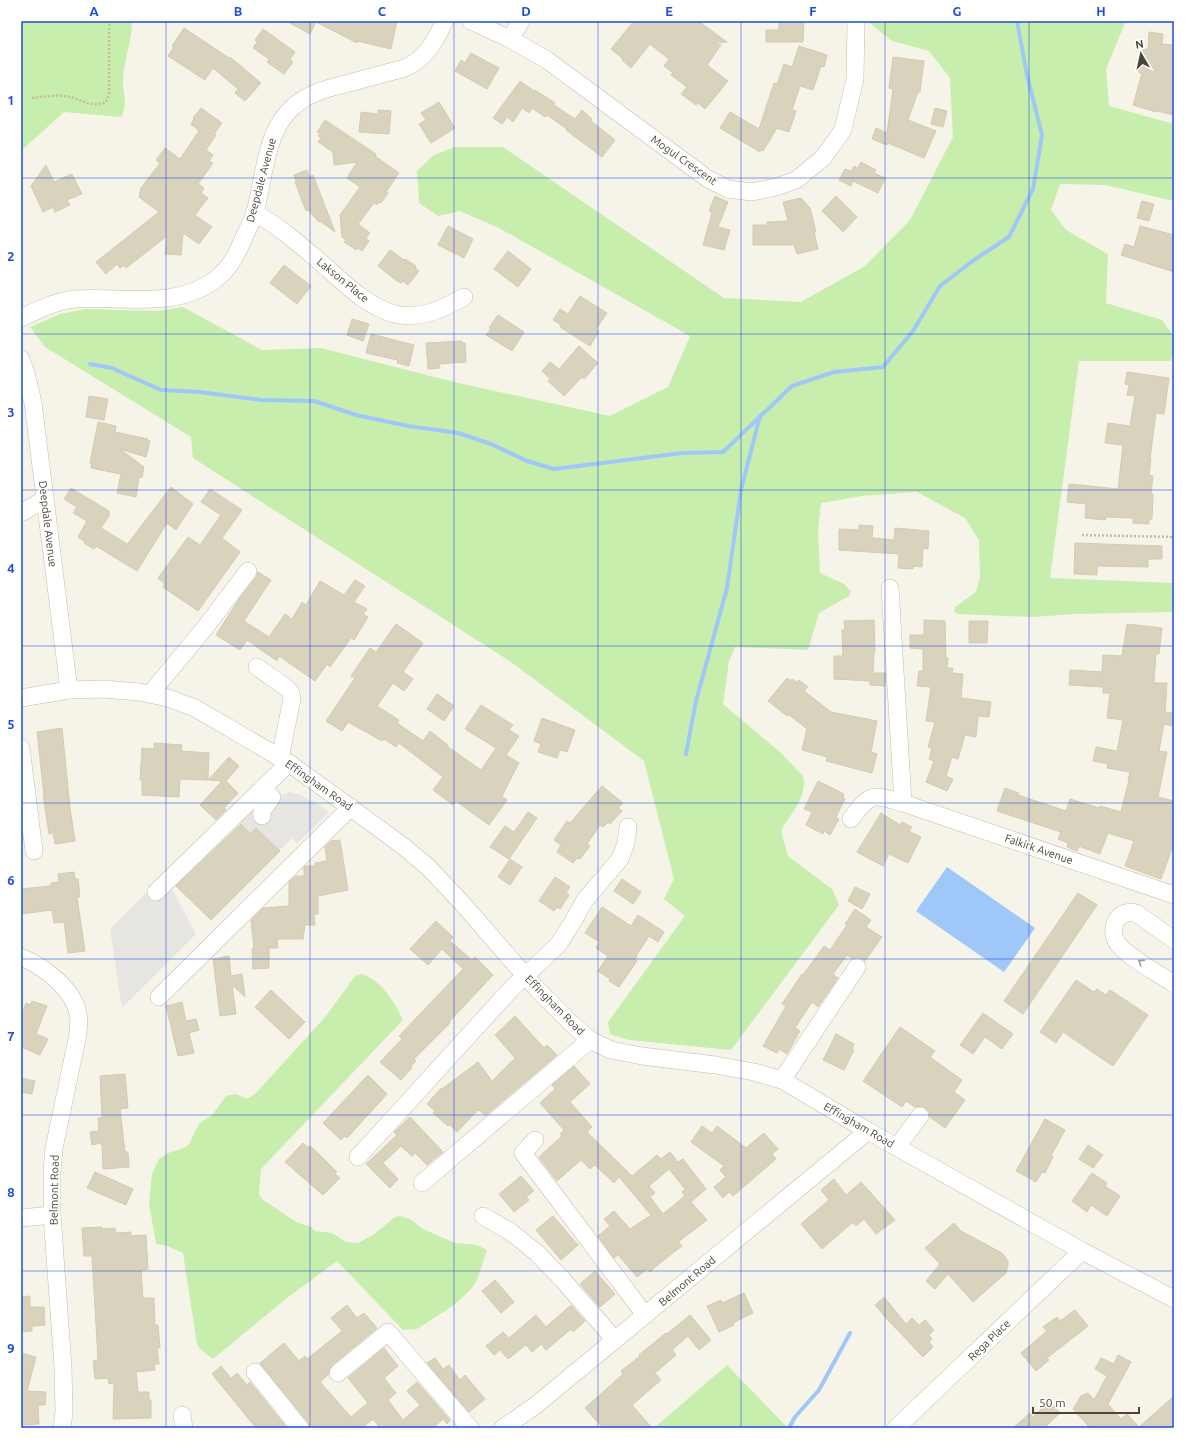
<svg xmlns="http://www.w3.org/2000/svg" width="1195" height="1449" font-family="Ubuntu,sans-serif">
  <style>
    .green { fill: #c7eead }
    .parking { fill: #e7e5e1 }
    .water { fill: #9fc7f8 }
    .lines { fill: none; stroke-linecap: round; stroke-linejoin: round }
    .stream { stroke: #9fc7f8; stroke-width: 4 }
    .building { fill: #d9d2bd; stroke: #d4cbaf; fill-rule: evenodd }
    .minor-casing { stroke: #c3beaa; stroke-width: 18 }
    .path { stroke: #c6bd99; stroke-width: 2.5; stroke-dasharray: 2 2; stroke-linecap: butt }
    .minor { stroke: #fff; stroke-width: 17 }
    .oneway { stroke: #9b9990 }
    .grid { fill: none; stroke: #1d4ed8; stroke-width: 1; stroke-opacity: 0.55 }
    .labels { text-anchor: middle; stroke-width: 3; stroke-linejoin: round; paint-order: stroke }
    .street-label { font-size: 11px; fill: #4a4536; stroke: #fff }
    .neatline { fill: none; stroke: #1d4ed8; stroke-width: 1.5 }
    .grid-label { font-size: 13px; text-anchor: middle; font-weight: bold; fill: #1d4ed8 }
  </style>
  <rect width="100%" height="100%" fill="#f6f4e9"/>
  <g class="green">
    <path d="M21 21H132C132 41 124 60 123 80 123 93 128 106 121 117L64 112 21 151Z"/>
    <path d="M867 21H1126L1106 69 1109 106 1174 124V201L1105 185 1060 184 1051 210 1066 230 1108 254 1106 303 1162 320 1174 337V354L1170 361H1079L1050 578 1174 583V612L1075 614 1033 617 959 614 954 612 955 607 976 592 980 577 979 540 965 518 917 492 862 496 821 503 818 530 820 573 844 584 851 592 849 596 819 613 808 650 735 647 729 661 723 704 781 753 803 776C808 797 790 814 781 831L788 856 833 890 839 905 731 1050 629 1040 610 1034 608 1022 685 916 664 899 674 879 644 761 511 662 193 458 191 437 45 347 30 327 60 314 86 309 157 311 183 307 262 350 321 348 458 383 610 416 668 387 690 336 499 228 460 211 438 216 419 203 417 171 434 155 455 147H503L724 298 801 302 865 266 910 220 953 137 950 78 929 51 892 41Z"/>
    <path d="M361 974C381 979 395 1003 403 1020L261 1169 259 1194 262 1199 296 1222 311 1227 315 1231 332 1233 346 1242 358 1243 373 1235 395 1217 400 1216 410 1219 423 1229 455 1243 477 1245 487 1250 477 1280 471 1289 454 1305 417 1329 403 1330 337 1261 287 1298 213 1359 200 1349 197 1344 183 1253 167 1246 156 1244 149 1203 152 1174 159 1159 168 1153 184 1148 189 1144 199 1124 213 1114 226 1096 236 1094 247 1099 256 1093 326 1016 355 976Z"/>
    <path d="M727 1365 788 1428H654Z"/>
  </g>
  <g class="parking">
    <path d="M289 792 302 795 308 800 313 801 329 812 297 844 292 838 274 856 266 838 256 828 250 834 239 822 251 810 258 817 280 796Z"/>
    <path d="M172 889 196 934 122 1008 110 929 148 891 155 898Z"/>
  </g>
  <path class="water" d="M947 867 1035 928 1004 972 916 911Z"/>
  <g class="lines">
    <g class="stream">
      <path d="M90 364 112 368 161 390 199 392 261 400 314 401 356 415 408 426 458 433 491 444 527 461 554 469 682 453 723 452 792 386 834 372 883 367 913 331 940 286 974 260 1009 237 1033 189 1042 135 1027 75 1017 21"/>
      <path d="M686 754 696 701 727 588 741 490 760 416"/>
      <path d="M789 1428 795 1417 819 1390 850 1333"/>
    </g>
  </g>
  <g class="building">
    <path d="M286 21H397L391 49 357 41V43L316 22 310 34Z"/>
    <path d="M634 21H698L727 42 713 43 721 45 707 65 728 81 705 109 698 103 696 105 681 94 687 87 671 75 673 73 664 66 669 59 650 44 631 68 622 60 623 59 611 49Z"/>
    <path d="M779 21H804L803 42H766V30H779Z"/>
    <path d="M184 28 229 58 230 57 261 83 245 101 235 93 238 89 213 68 205 80 168 56 174 47 172 46Z"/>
    <path d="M263 29 295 52 290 59 293 62 284 74 267 62 269 59 253 48 257 42 255 40Z"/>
    <path d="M1149 32 1163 34 1162 44 1174 45V115L1157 111 1156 112 1133 105 1142 73H1139L1141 49H1148Z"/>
    <path d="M799 46 827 55 824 67 821 66 813 90 800 86 792 110 796 111 789 132 777 128 763 151 761 150 760 152 720 128 730 112 759 129 774 83 777 84 784 64 792 67Z"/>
    <path d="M471 53 499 68 487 89 455 71 461 60 465 63Z"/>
    <path d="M893 57 924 61 920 92H918L908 120 936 131 924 158 888 143 887 145 872 139 876 128 887 133 893 89 889 88Z"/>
    <path d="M520 81 534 91 535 90 555 103 554 105 575 119 582 110 592 119 591 121 615 140 602 157 566 130 567 129 547 115 545 117 532 108 529 113 522 108 513 122 507 117 502 124 493 118Z"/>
    <path d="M439 102 455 128 431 143 419 124 426 120 421 113Z"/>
    <path d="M201 108 222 123 214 134 216 135 206 150 213 155 209 161 213 163 198 184 204 188 201 193 208 198 195 215 212 227 199 244 183 233 181 255 165 254 167 236 126 268 124 265 120 268 117 264 106 274 96 262 159 212 139 197 141 188 160 163 156 160 165 148 180 159 199 131 191 124 194 119 193 118Z"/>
    <path d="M935 108 947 111 943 127 931 124Z"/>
    <path d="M378 110 391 111 389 134 359 132 361 112 378 114Z"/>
    <path d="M325 120 376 154 375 156 399 173 386 192 388 193 381 203 379 202 377 205 374 203 358 224 370 233 366 238 369 241 362 251 358 248 356 250 344 242 346 240 342 237 340 215 360 187 347 178 357 162 334 165 333 152 318 142 321 138 318 136 320 133 317 132Z"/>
    <path d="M861 162 876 170 874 173 885 178 878 193 853 181 851 186 839 180 845 169 851 171 854 166 858 168Z"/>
    <path d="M46 165 54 182 72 174 82 194 67 200 70 205 55 212 53 207 43 212 31 186Z"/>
    <path d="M307 170 309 177 313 175 335 232 320 221 319 222 308 210 306 211 295 182 296 181 294 175Z"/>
    <path d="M715 196 728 202 718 227 730 230 724 250 703 245 712 213 709 211Z"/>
    <path d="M836 196 857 217 843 232 822 211Z"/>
    <path d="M801 198 810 208 816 232H814L818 249 797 254 794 245H753V225H767V222L788 221 783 202Z"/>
    <path d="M1142 201 1154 204 1149 221 1137 218Z"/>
    <path d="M448 226 473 239 464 258 438 245Z"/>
    <path d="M1140 226 1174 235V272L1121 255 1125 244 1134 247Z"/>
    <path d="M390 250 404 260 405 259 416 266 415 268 419 271 408 285 403 281 401 283 397 281 378 266Z"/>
    <path d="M508 251 531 269 518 287 494 269Z"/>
    <path d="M284 265 311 286 297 304 270 283Z"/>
    <path d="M580 296 607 313 596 329 599 331 590 346 560 327 561 325 553 320 560 309 568 314Z"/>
    <path d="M498 315 524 332 512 351 486 335 491 329 489 328Z"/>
    <path d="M352 319 369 324 363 341 347 335Z"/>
    <path d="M371 334 414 345 409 366 397 363 398 360 366 353Z"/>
    <path d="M462 341V343H465L466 362 439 364 440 368 428 369 426 343Z"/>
    <path d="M579 346 598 363 584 379 582 377 564 396 548 381 550 379 542 371 550 362 559 369Z"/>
    <path d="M1127 372 1169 378 1164 414 1156 413 1150 459H1151L1149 475 1153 476 1151 494H1153L1152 519H1149V524L1133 523V518L1106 517 1105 520 1085 518 1086 504 1067 502 1069 484 1118 489 1123 445 1105 443 1108 423 1130 426 1135 396 1127 395 1129 385 1125 384Z"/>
    <path d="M89 396 108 399 104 420 86 417Z"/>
    <path d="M98 422 116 426 115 432 148 439 147 440 150 441 146 457 120 449 144 467 142 478 139 477 136 497 117 493 121 474 91 468 92 463H90Z"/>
    <path d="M171 487 193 504 176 530 167 523 137 571 96 546 94 549 84 543 85 542 78 537 87 521 73 513 77 507 64 499 71 488 109 511V516L101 528 127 544 126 546Z"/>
    <path d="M210 489 242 510 222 538 240 552 198 611 163 587 165 584 158 578 188 537 200 545 221 515 201 502Z"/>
    <path d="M859 525 873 526 872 538 894 540 895 528 929 531 928 549 923 548 922 567 913 566V569L898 568 899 554 839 550V529L859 530Z"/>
    <path d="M1075 543 1162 546V559H1148V567L1097 566V575L1074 574Z"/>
    <path d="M258 572 271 580 244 621 269 637 285 614 292 619 302 602 306 605 320 581 344 595 355 580 365 586 354 602 367 609 363 614 368 617 354 640 351 638 330 667 327 664 315 681 279 656 277 661 247 640 240 650 216 635 239 599 256 577Z"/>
    <path d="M874 620 875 652H874L873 673H885V686L870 685V681L834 679V656H843L842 630H845L844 621Z"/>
    <path d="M924 620 945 621 946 658H948L947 668H953L952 673 963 674 961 698 991 702 989 717 978 716 976 737 965 735 958 759 952 757 946 776 953 779 947 791 926 782 934 761 929 759 932 748 928 747 935 722 926 721 931 687 917 686 919 671H923V649L910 648V635H924Z"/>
    <path d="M969 621H988L987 643H969Z"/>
    <path d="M396 624 423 643 403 672 413 679 404 691 393 683 377 706 399 720 397 723 423 741 430 731 448 745 447 746 481 770 496 748 465 729 481 705 513 725 509 730 519 736 506 755 519 763 502 796 507 800 489 825 456 801 453 805 433 790 443 777 399 743 396 747 384 739 382 741 348 722 342 731 326 721 355 678 351 676 370 648 376 652Z"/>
    <path d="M1127 624 1162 628 1159 654H1156L1154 683H1167L1165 712 1174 713V726L1164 724 1159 751 1167 752 1158 797 1174 801V843L1161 879 1125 866 1134 841 1108 833 1100 854 1079 846 1077 851 1067 847 1068 843 1058 839 1061 832 997 811 1005 788 1019 793 1018 795 1066 811 1070 799 1099 808 1100 806 1121 812 1129 780H1128L1130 772 1107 768 1108 764 1093 761 1096 747 1117 751 1123 720 1107 718 1110 693H1103V687L1069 685 1070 670 1102 672 1103 655 1122 656Z"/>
    <path d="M787 678 791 681 792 679 797 682 799 680 808 687 804 691 831 712 877 721 871 752 877 754 872 773 826 761 827 757 802 750 807 729 788 714 787 716 768 701Z"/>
    <path d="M437 694 454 706 444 721 427 709Z"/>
    <path d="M542 718 575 730 567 752 560 750 557 758 538 752 541 744 534 741Z"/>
    <path d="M62 728 70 808 75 841 55 844 53 833 49 834 43 795H44L37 732Z"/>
    <path d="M154 743 182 745 181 751 209 753 208 780 180 779 179 797 142 795V780H140L142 748 154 749Z"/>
    <path d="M229 757 239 766 226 781 238 793 224 808 226 810 216 820 200 805 222 781 208 780Z"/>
    <path d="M818 781 844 794 843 797 845 799 836 817 839 819 830 835 824 831 823 834 806 825 812 812 804 809Z"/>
    <path d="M602 786 623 803 618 808 622 811 610 824 608 822 603 827 600 825 587 844 590 846 580 859 577 858 573 863 557 852 561 845 554 840 567 821 570 823Z"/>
    <path d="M528 812 537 818 509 859 490 847 505 826 514 832Z"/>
    <path d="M881 813 900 825 902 822 912 827 909 831 921 837 908 863 889 854 883 866 857 852Z"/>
    <path d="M241 824 250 834 256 828 280 851 211 920 176 886Z"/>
    <path d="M340 840 348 890 318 896V914H314L315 925H305L303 939H277L278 948H269V968L253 969 252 949H254L251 920 263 908 289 906V882L296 876H304V868L305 866H315V863L327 861 325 847 331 841Z"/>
    <path d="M510 859 522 867 510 885 498 877Z"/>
    <path d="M74 872 75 879H78L80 897H77L85 951 68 953 64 922 54 923 52 910 21 914V889L51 886V883L59 882 58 874Z"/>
    <path d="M555 877 570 887 566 893 569 895 560 909 557 907 554 911 539 901Z"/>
    <path d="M622 879 641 892 633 904 614 891Z"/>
    <path d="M855 887 870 894 862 909 848 901Z"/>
    <path d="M1078 893 1097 905 1023 1014 1004 1001Z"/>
    <path d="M602 907 631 926 638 915 664 932 658 942 649 936 636 956 637 957 635 960 637 961 619 987 609 981 610 979 598 971 608 956 596 948 600 942 585 933Z"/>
    <path d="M855 909 871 920 866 927 882 937 865 961 862 958 857 957 852 958 847 955 833 974 838 978 818 1007 812 1002 795 1028 800 1031 787 1054 779 1049 777 1053 763 1046 786 1006 782 1004 802 974 803 975 824 946 830 950 847 925 845 924Z"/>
    <path d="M436 921 453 937 450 941 472 960 475 957 493 975 449 1022 450 1023 414 1059 416 1061 411 1066 412 1068 401 1080 380 1062 402 1039 399 1036 463 969 442 949 428 965 410 949Z"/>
    <path d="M229 956 231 976 242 974 245 997 232 985 236 1014 220 1016 213 959Z"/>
    <path d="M1076 980 1094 992 1097 989 1106 995 1110 990 1148 1015 1113 1066 1063 1032 1056 1043 1040 1032Z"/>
    <path d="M271 990 305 1022 289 1039 255 1007Z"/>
    <path d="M32 1001 47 1006 36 1034 48 1039 40 1055 21 1047V1017L26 1003 30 1005Z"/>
    <path d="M182 1002 186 1021 196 1019 199 1030 189 1033 194 1053 178 1056 166 1006Z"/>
    <path d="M983 1013 1013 1034 1002 1049 985 1037 973 1054 960 1045Z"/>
    <path d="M515 1016 544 1048 547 1045 557 1055 486 1115 478 1110 457 1132 450 1125 448 1126 433 1113 435 1111 427 1104 441 1088 442 1089 478 1062 492 1081 515 1058 495 1035Z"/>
    <path d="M900 1027 935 1051 930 1057 962 1080 954 1092 965 1100 945 1128 930 1117 929 1112 926 1108 921 1106 915 1107 906 1101 902 1107 863 1081Z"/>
    <path d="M836 1034 854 1044 852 1049 854 1050 844 1070 823 1060Z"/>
    <path d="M574 1066 590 1084 570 1102 592 1127 587 1132 632 1176 657 1155 661 1159 670 1152 678 1162 683 1159 706 1189 691 1202 707 1220 678 1242 682 1246 660 1263 650 1272 647 1269 637 1277 618 1255 614 1258 598 1236 610 1226 604 1219 614 1211 630 1229 651 1215 619 1177 614 1183 595 1165 590 1169 581 1160 557 1181 539 1157 562 1136 560 1134 564 1130 540 1103 555 1089 552 1085ZM669 1169 685 1189 682 1192 685 1196 663 1214 650 1197 655 1193 649 1186Z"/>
    <path d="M125 1074 128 1108 120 1109 125 1152H128L129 1167 103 1169 102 1145H101V1143L92 1145 90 1132 99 1131 98 1118H102L100 1076Z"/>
    <path d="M368 1075 387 1094 347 1138 345 1136 341 1140 323 1123Z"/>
    <path d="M21 1078 35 1081 32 1094 21 1092Z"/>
    <path d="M410 1117 443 1152 427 1165 415 1153 412 1156 401 1146 383 1163 398 1179 390 1188 366 1164 397 1135 394 1132Z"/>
    <path d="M1045 1119 1065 1130 1051 1156 1053 1157 1045 1173 1042 1172 1036 1182 1016 1171Z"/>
    <path d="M702 1126 712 1133 717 1126 746 1148 764 1133 778 1149 772 1154 776 1159 733 1196 729 1192 723 1198 714 1187 726 1177 720 1170 724 1166 691 1142Z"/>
    <path d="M303 1143 309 1148 310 1146 321 1156 337 1172 335 1174 340 1178 323 1195 285 1162Z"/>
    <path d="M1088 1145 1103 1155 1093 1168 1079 1159Z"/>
    <path d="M95 1172 133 1189 126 1205 87 1188Z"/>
    <path d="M1092 1173 1107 1183 1105 1186 1120 1196 1107 1216 1091 1205 1087 1212 1072 1201Z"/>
    <path d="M521 1176 534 1191 526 1197 529 1200 514 1212 499 1194Z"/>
    <path d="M834 1179 846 1195 861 1182 895 1220 876 1234 864 1219 856 1226 853 1222 822 1249 801 1224 829 1200 821 1190Z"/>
    <path d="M553 1216 578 1245 561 1260 536 1230Z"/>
    <path d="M954 1223 961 1231 1002 1253 1008 1261V1265L1006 1273 973 1302 948 1274 935 1289 926 1281 940 1264 925 1248Z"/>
    <path d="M102 1227V1229L115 1228 116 1233 131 1232V1236L146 1235 148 1269 141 1270 143 1298H154L155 1325H158L160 1348H157L159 1364H154L155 1370 136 1372 138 1392H149V1400H151V1418L113 1419 114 1383 109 1384 108 1378 95 1379 93 1361 98 1360 92 1256H84L82 1228Z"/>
    <path d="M595 1271 615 1294 600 1307 580 1284Z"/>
    <path d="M495 1280 514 1302 501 1313 482 1291Z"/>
    <path d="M744 1293 753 1313 733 1323 734 1325 719 1332 707 1306 721 1300 722 1303Z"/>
    <path d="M30 1296V1307H44L45 1325 32 1326V1331L21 1332V1297Z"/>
    <path d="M884 1297 906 1324 912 1318 919 1325 925 1320 934 1330 929 1335 932 1339 929 1342 933 1347 923 1357 886 1318 875 1305Z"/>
    <path d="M347 1305 357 1318 364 1313 377 1328 332 1365 329 1370 328 1375 320 1382 351 1417 368 1403 348 1378 384 1348 398 1366 384 1378 396 1393 388 1400 403 1420 420 1405 407 1391 417 1382 450 1420 447 1424 443 1419 433 1428H380L373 1419 362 1428H310L308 1422 260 1363 284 1343 299 1361 305 1356 307 1359 342 1331 331 1318Z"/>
    <path d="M571 1305 585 1321 573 1332 571 1329 546 1350 541 1344 532 1352 526 1345 508 1359 500 1350 494 1355 486 1346 503 1332 509 1338 536 1315 546 1327Z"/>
    <path d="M1075 1310 1088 1326 1047 1358 1049 1360 1036 1371 1021 1353 1047 1331 1043 1327 1057 1317 1060 1321Z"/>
    <path d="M690 1315 711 1340 699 1350 688 1336 672 1350 676 1355 655 1373 661 1380 632 1405 652 1428H603L585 1408 623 1374 621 1371 640 1356 639 1355 666 1333 667 1334Z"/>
    <path d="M21 1353 36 1357 27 1391 46 1392 45 1405H38L39 1424 21 1425Z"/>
    <path d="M1118 1355 1131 1362 1108 1404 1121 1419 1127 1414 1139 1427 1174 1396V1428H1090L1073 1409 1081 1396 1088 1393 1094 1400 1107 1376 1095 1369 1101 1358 1114 1364Z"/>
    <path d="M435 1358 443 1369 449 1365 460 1380 465 1375 485 1399 469 1412 427 1363Z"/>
    <path d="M221 1366 231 1378 237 1373 247 1385 250 1382 287 1428H256L212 1374Z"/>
    <path d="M1049 1401 1060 1413 1044 1428H1013L1030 1413 1033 1417Z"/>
  </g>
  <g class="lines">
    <defs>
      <g id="minor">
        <path d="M471 21 510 39 547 60 708 179 728 189 752 192 776 187 796 180 823 158 843 130 855 79 856 21"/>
        <path d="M510 39 521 21"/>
        <path d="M255 213C278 226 298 243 318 260 340 279 366 307 395 314 419 320 443 309 464 297"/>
        <path d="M21 318C38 310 56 301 75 299 121 296 176 310 216 279 228 270 236 256 242 242 246 232 252 222 255 212 267 169 264 119 309 96 322 89 336 86 349 83 368 78 386 73 405 68 426 59 435 41 445 21"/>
        <path d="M21 359 26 373 33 403 69 690"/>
        <path d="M21 513 45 499"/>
        <path d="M890 588 903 803"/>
        <path d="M257 667 288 689 291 693 292 699 280 758"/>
        <path d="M150 694 204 629 248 571"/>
        <path d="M21 698 69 690 104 689 139 692 168 698 195 708 289 763 403 846 428 867 462 903 535 987 574 1026 590 1040 611 1050 642 1056 715 1065 754 1072 782 1080 868 1131 1082 1251 1174 1299"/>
        <path d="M21 748 34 851"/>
        <path d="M262 816C260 810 268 803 272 797"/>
        <path d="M851 819C871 792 872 794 903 803L1174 895"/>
        <path d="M156 892 289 763"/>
        <path d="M1174 940 1136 913C1119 908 1109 926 1116 941 1123 955 1160 974 1174 984"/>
        <path d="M21 957C43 966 74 989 78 1014 80 1023 78 1031 77 1039L54 1148 52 1171V1215L63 1367 64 1412 62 1428"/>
        <path d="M159 997 351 807"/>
        <path d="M782 1080 857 967"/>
        <path d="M535 1140 523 1153 645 1315"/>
        <path d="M897 1147 920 1116"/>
        <path d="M358 1157 512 988 558 945 572 923 585 900 620 859 626 843 628 827"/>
        <path d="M422 1183 590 1040"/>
        <path d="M483 1216 511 1232 537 1253 562 1279 615 1340"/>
        <path d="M21 1218 52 1215"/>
        <path d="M255 1372 300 1428"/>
        <path d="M338 1373 388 1332 470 1428"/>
        <path d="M182 1415 184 1428"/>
        <path d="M503 1428 536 1405 868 1131"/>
        <path d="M896 1428 1082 1251"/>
      </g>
    </defs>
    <use href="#minor" class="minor-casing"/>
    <g class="path">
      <path d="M32 98C42 97 54 95 64 96 79 97 90 109 106 102L109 93V27L111 21"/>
      <path d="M1082 535 1174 537"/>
    </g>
    <use href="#minor" class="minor"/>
  </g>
  <defs><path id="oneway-chevron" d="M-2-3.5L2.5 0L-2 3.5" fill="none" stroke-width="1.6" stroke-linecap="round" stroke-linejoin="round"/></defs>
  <use class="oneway" href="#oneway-chevron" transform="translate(1141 962) rotate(-146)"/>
  <path class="grid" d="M166 21V1428M310 21V1428M454 21V1428M598 21V1428M741 21V1428M885 21V1428M1029 21V1428M21 178H1174M21 334H1174M21 490H1174M21 646H1174M21 803H1174M21 959H1174M21 1115H1174M21 1271H1174"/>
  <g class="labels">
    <g class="street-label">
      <text transform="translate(684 160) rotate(35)" y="4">Mogul Crescent</text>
      <text transform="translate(261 180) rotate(-75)" y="4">Deepdale Avenue</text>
      <text transform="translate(343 280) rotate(39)" y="4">Lakson Place</text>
      <text transform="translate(48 524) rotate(83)" y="4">Deepdale Avenue</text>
      <text transform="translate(319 785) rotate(35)" y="4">Effingham Road</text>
      <text transform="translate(1039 849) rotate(19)" y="4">Falkirk Avenue</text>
      <text transform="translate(555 1005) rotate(45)" y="4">Effingham Road</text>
      <text transform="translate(859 1125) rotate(30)" y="4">Effingham Road</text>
      <text transform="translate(54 1190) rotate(-89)" y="4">Belmont Road</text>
      <text transform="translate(687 1281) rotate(-40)" y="4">Belmont Road</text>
      <text transform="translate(989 1340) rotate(-44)" y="4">Rega Place</text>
    </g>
  </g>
  <rect width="1195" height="1449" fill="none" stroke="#ffffff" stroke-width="44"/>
  <g transform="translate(1141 54) rotate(351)" stroke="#ffffff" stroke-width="3" paint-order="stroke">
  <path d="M0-3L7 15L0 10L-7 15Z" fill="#4a4536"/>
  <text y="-6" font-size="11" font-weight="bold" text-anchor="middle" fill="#4a4536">N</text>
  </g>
  <path d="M1033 1407v6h106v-6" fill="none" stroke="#4a4536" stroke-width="2"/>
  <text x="1039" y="1407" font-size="12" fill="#4a4536" stroke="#ffffff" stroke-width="3" paint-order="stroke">50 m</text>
  <rect x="22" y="22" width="1151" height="1405" class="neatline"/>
  <g class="grid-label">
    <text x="94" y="16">A</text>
    <text x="238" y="16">B</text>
    <text x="382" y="16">C</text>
    <text x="526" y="16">D</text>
    <text x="669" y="16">E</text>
    <text x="813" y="16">F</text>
    <text x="957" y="16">G</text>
    <text x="1101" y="16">H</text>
    <text x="11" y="105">1</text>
    <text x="11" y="261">2</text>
    <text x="11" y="417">3</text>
    <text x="11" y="573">4</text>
    <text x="11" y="729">5</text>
    <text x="11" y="885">6</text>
    <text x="11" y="1041">7</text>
    <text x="11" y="1197">8</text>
    <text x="11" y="1353">9</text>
  </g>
</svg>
